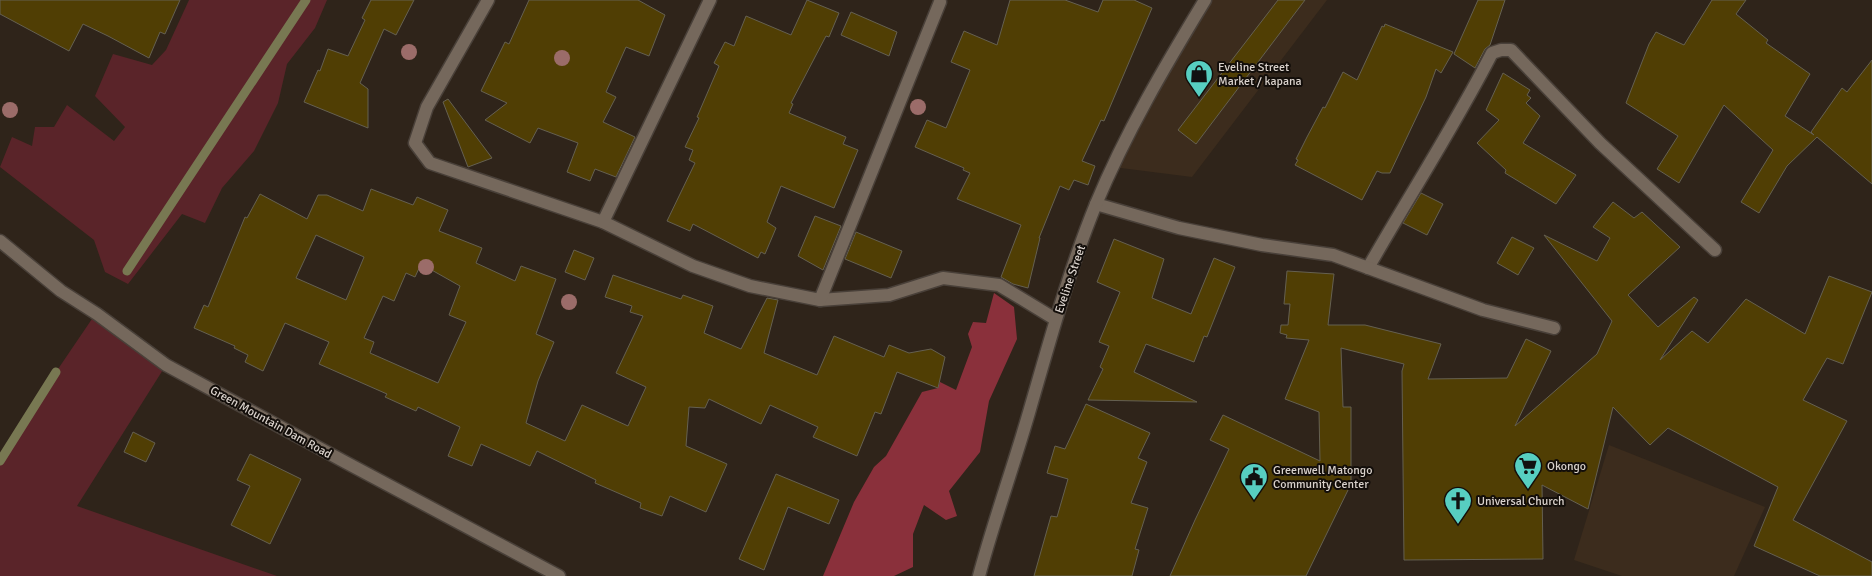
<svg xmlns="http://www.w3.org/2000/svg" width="1872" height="576" font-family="Signika,sans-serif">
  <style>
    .built { fill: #3c2c1d }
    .green { fill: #5a2429 }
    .forest { fill: #8a303b }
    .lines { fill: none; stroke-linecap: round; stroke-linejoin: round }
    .stream { stroke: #787852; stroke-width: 9 }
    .building { fill: #503e04; stroke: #656051; fill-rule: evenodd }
    .service-casing { stroke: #494039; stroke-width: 15 }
    .minor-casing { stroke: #494039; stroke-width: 15 }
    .tertiary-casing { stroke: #494039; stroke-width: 15 }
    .service { stroke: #75685c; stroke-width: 12 }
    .minor { stroke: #75685c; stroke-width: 12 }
    .tertiary { stroke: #75685c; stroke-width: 12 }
    .tree { fill: #9b6c69 }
    .labels { text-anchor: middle; stroke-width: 4; stroke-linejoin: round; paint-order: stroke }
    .poi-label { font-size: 12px; fill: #dad2cc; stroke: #130e0a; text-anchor: start }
    .street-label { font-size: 12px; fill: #dad2cc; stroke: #130e0a }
  </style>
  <rect width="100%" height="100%" fill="#2f241a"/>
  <g class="built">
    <path d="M1205 0H1327L1192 177 1113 167Z"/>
    <path d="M1609 445 1765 507 1734 576H1622L1574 560Z"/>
  </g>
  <g class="green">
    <path d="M189 0H327L315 28 287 64 278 103 254 151 222 188 205 223 182 214 128 284 105 272 94 240 0 167 12 137 32 146 35 127H54L67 105 114 141 125 127 95 96 113 54 152 65 166 50Z"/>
    <path d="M96 313 166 365 77 506 277 576H0V461L56 372Z"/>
  </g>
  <path class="forest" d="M994 293 1014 307 1017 339 989 401 980 452 949 491 957 516 946 520 924 505 913 534V567L894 576H823L854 502 874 467 886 456 922 392 938 388 940 382 956 390 972 347 968 334 973 322 986 323Z"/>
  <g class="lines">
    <g class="stream">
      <path d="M127 271 306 0"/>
      <path d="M0 461 56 372"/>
    </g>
  </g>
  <g class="building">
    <path d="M0 0H180L165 34 160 32 149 58 108 36 83 24 69 51 0 14Z"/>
    <path d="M371 0H414L396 35 384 29 360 83 368 89V128L304 102 318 70 320 71 328 49 348 56 365 20 362 18Z"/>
    <path d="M529 0H638L665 15 649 56 626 47 606 92 616 97 603 122 635 137 616 177 595 169 590 181 567 172 578 143 538 128 530 143 485 120 507 103 481 91 505 42 509 44Z"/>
    <path d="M807 0 839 13 829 37 826 36 791 103 793 104 789 113 846 137 843 144 858 150 834 208 781 186 767 222 776 228 765 254 761 252 758 258 693 224 690 231 667 221 695 163 689 160 693 150 685 147 699 118 697 117 719 66 714 63 725 42 734 46 746 16 791 35Z"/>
    <path d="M1010 0H1065L1098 12 1103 0H1134L1152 8 1104 121 1101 120 1082 161 1095 166 1088 185 1074 180 1069 190 1060 186 1039 238H1040L1028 288 1013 284 1001 277 1021 225 957 199 970 173 963 170 964 168 915 147 927 120 946 128 970 70 951 62 964 31 997 45Z"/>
    <path d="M1278 0H1305L1196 144 1178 130Z"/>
    <path d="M1478 0H1505L1490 45 1485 49 1475 68 1454 54Z"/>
    <path d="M1712 0H1746L1736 14 1768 40 1766 43 1810 74 1785 116 1814 135 1811 132 1842 88 1847 92 1872 60V184L1817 137 1787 166 1759 213 1741 202 1773 150 1724 105 1679 183 1657 169 1678 136 1626 103 1649 44 1656 32 1684 45Z"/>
    <path d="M851 12 897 32 889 56 841 35Z"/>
    <path d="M1385 24 1453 52 1441 73 1436 69 1426 97 1390 173H1382L1377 171 1362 200 1295 165 1298 160 1296 159 1307 137 1323 107 1325 108 1343 72 1357 80 1382 26 1384 27Z"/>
    <path d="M1503 73 1530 90 1527 95 1531 98 1526 103 1540 116 1523 143 1576 175 1556 204 1505 173 1506 170 1477 143 1499 120 1486 110Z"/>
    <path d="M448 99 492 158 468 167 443 102Z"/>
    <path d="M371 189 413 205 417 197 448 210 439 231 482 248 476 263 515 281 521 266 556 279 536 334 554 342 538 381 526 423 565 441 582 405 628 426 646 387 616 373 643 316 630 312 632 306 605 297 613 275 681 299 683 295 713 306 704 333 741 349 767 298 778 300 764 353 817 375 834 336 884 357 889 345 909 353 931 349 945 357 938 388 897 372 881 414 875 412 857 456 813 437 818 427 770 405 761 424 709 399 705 408 689 407 686 446 727 464 706 512 670 496 662 516 640 508 641 503 595 483 596 480 537 451 530 466 481 444 472 466 448 456 460 427 418 407 416 411 385 397 387 394 319 364 329 342 285 323 263 371 245 362 248 355 234 348 235 346 194 328 204 305 208 307 245 217 247 218 260 194 307 219 318 195H327L363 211ZM316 235 364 257 346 300 296 278ZM421 264 460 286 449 315 466 322 438 383 370 353 374 342 364 338 383 296 394 301 406 273 415 277Z"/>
    <path d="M1421 193 1443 204 1427 235 1403 223Z"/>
    <path d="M1613 202 1634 218 1642 212 1680 247 1628 295 1658 327 1694 297 1698 300 1660 360 1692 331 1708 343 1746 299 1805 334 1829 276 1872 292 1843 364 1827 358 1803 400 1847 421 1793 520 1872 562V576H1820L1754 546 1778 487 1668 428 1650 445 1613 407 1588 509 1542 485 1543 559 1404 560 1402 371 1404 364 1341 348 1343 407H1351V484L1306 576H1170L1195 520 1229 449 1210 440 1223 415 1320 461 1319 412 1285 399 1309 340 1286 338 1287 335 1280 333 1281 325H1288L1290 304H1284L1287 271 1334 274 1328 325H1365L1441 344 1428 379 1507 378 1526 339 1551 351 1515 426 1597 354 1612 321 1544 235 1597 261 1610 238 1593 227Z"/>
    <path d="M815 216 841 226 823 270 798 256Z"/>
    <path d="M856 232 902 251 891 278 845 259Z"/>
    <path d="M1512 237 1534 248 1518 275 1497 263Z"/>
    <path d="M1114 239 1164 259 1152 298 1191 314 1214 258 1235 267 1207 337 1204 336 1194 362 1146 344 1134 372 1197 402 1088 400 1103 369 1100 367 1109 346 1099 342 1120 292 1097 282Z"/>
    <path d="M574 250 594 258 585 280 565 272Z"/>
    <path d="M1086 404 1150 433 1138 458 1147 462 1131 503 1148 508 1135 549 1139 550 1132 576H1034L1051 516 1057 517 1068 479 1047 473 1055 446 1065 449Z"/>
    <path d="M133 432 155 443 146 462 124 452Z"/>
    <path d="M250 454 301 479 270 544 231 525 250 486 237 480Z"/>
    <path d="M776 474 839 500 829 524 788 507 764 570 739 559Z"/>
  </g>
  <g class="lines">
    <defs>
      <g id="service">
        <path d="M488 0 427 107 415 143 430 163 603 222 693 266 750 286 820 300 889 295 943 278 999 285 1055 319"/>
        <path d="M603 222 710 0"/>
        <path d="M1368 268C1409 196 1454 127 1492 53L1501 50H1511L1600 143 1715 250"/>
        <path d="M820 300 940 2"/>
      </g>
      <path id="minor" d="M1096 204 1179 228 1262 245 1333 255 1483 310 1554 328"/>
      <g id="tertiary">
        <path d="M0 241 61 291 97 314 166 365 345 462 559 576"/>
        <path d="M979 576C994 520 1014 465 1030 409 1050 340 1069 270 1096 204 1126 132 1165 66 1205 0"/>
      </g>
    </defs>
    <use href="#service" class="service-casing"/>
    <use href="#minor" class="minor-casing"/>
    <use href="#tertiary" class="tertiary-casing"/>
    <use href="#service" class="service"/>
    <use href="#minor" class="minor"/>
    <use href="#tertiary" class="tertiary"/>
  </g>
  <g class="tree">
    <circle cx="409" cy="52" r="8"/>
    <circle cx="562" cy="58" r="8"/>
    <circle cx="918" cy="107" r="8"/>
    <circle cx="10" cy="110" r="8"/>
    <circle cx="426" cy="267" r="8"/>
    <circle cx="569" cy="302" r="8"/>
  </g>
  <defs>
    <symbol id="shop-pin" viewBox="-11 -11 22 30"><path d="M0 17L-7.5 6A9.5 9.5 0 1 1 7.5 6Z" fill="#57cec1" stroke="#130e0a"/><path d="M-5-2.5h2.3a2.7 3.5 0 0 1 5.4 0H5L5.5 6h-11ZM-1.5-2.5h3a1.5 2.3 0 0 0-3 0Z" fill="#111"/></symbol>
    <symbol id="supermarket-pin" viewBox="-11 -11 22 30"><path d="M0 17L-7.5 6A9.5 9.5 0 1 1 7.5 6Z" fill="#57cec1" stroke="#130e0a"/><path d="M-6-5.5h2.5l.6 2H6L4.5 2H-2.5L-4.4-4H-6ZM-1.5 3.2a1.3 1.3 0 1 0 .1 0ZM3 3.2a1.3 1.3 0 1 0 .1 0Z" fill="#111"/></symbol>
    <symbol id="civic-pin" viewBox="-11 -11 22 30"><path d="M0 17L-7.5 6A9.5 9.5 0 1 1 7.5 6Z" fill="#57cec1" stroke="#130e0a"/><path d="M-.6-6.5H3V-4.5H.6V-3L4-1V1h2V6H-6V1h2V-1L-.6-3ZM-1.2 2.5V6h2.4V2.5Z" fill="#111"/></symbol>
    <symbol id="church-pin" viewBox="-11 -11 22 30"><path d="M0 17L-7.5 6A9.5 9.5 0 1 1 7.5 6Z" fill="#57cec1" stroke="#130e0a"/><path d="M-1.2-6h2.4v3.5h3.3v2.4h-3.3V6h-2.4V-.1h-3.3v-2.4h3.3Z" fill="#111"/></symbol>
  </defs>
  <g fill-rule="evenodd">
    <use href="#shop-pin" x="1183" y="58" width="32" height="43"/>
    <use href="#supermarket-pin" x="1512" y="450" width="32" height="43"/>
    <use href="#civic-pin" x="1238" y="461" width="32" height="43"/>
    <use href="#church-pin" x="1442" y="485" width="32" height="43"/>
  </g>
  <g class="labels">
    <g class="poi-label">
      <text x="1218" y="71">Eveline Street<tspan x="1218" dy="14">Market / kapana</tspan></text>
      <text x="1547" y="470">Okongo</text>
      <text x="1273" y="474">Greenwell Matongo<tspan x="1273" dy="14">Community Center</tspan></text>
      <text x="1477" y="505">Universal Church</text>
    </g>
    <g class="street-label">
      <text transform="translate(1070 279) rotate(-71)" y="4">Eveline Street</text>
      <text transform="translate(271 422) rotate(29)" y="4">Green Mountain Dam Road</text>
    </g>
  </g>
</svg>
